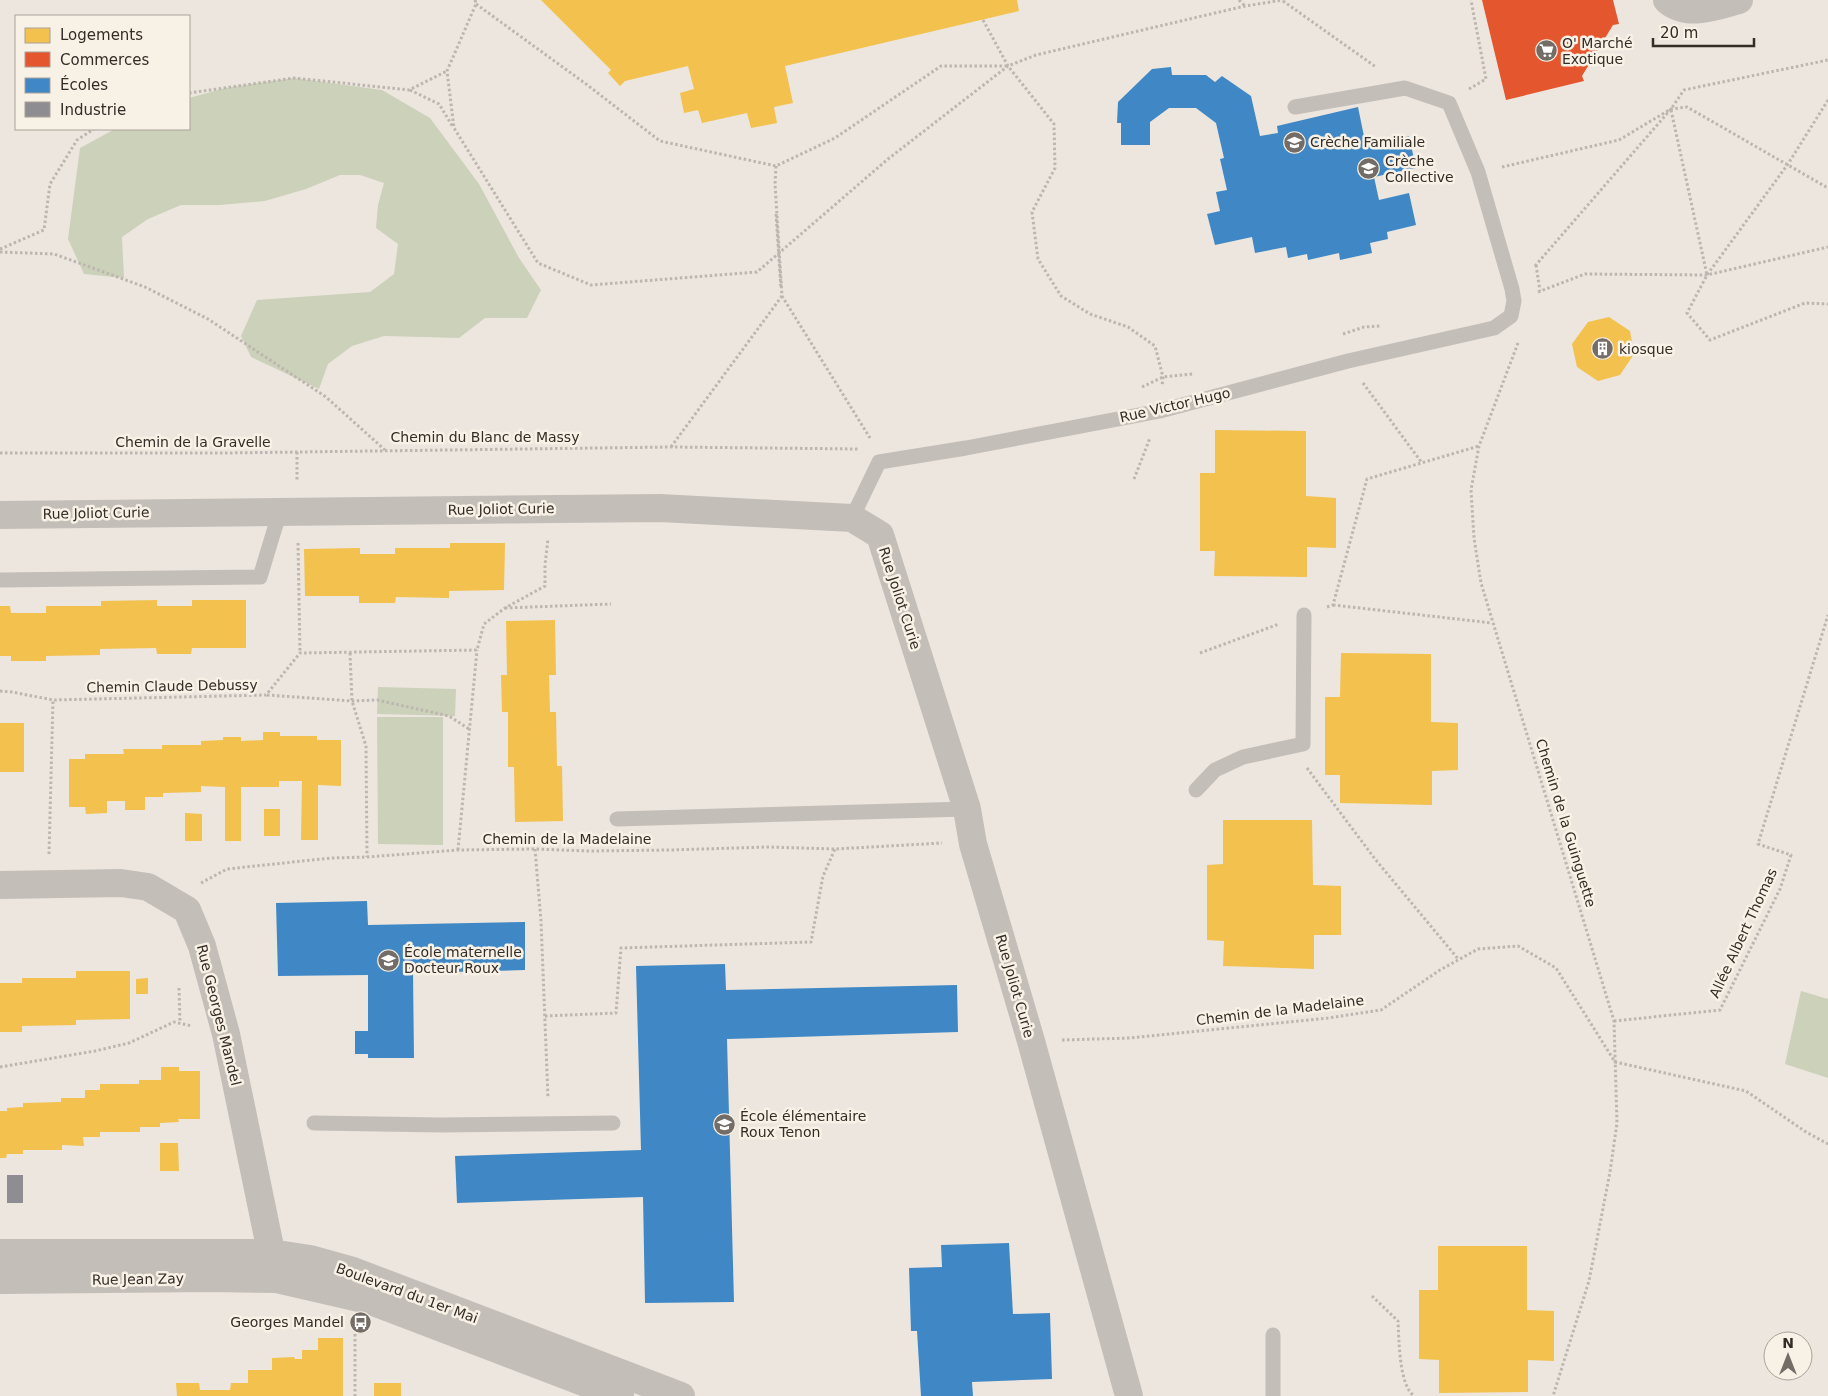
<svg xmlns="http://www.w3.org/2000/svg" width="1828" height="1396" font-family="'DejaVu Sans',sans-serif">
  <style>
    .green { fill: #ccd1b9 }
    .homes { fill: #f2c14e }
    .shops { fill: #e4572e }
    .schools { fill: #3f88c5 }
    .industry { fill: #8d8d92 }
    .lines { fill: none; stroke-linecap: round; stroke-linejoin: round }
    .path { stroke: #bdb6b0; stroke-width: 3; stroke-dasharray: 2.5 2.5; stroke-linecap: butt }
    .service { stroke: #c4beb8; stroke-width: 15 }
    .minor { stroke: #c4beb8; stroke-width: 28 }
    .path-bridge { stroke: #bdb6b0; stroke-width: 3; stroke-dasharray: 2.5 2.5; stroke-linecap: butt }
    .labels { text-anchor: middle; stroke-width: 5; stroke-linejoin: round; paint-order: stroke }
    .poi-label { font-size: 14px; fill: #342c27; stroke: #f8f1e6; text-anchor: start }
    .street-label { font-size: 14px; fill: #342c27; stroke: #f8f1e6 }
  </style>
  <rect width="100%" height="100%" fill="#ece6df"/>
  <g class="green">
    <path d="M294 78 382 90 430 118 479 184 519 258 541 290 527 318H485L459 338 384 336 352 346 328 364 319 389 251 357 241 336 257 300 370 292 394 274 398 244 376 228 378 205 384 183 360 175H340L306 189 265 201 219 205H181L148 219 122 237 124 278 84 274 68 239 80 148 115 129H189V98L225 88Z"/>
    <path d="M378 687 456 689 455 716 377 714Z"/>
    <path d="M377 717H443V845L378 844Z"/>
    <path d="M1801 991 1828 999V1078L1785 1064Z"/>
  </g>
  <g class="homes">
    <path d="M541 0H1017L1019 11 785 66 793 103 774 107 777 123 751 128 747 113 702 123 698 110 684 113 680 93 694 89 688 66 625 81 620 86 608 73 611 70Z"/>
    <path d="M1609 317 1630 331 1634 354 1620 375 1598 381 1577 367 1572 344 1588 322Z"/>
    <path d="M1215 430 1306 431V496L1336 498V548L1307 547V577L1214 576 1215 551H1200V473H1215Z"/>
    <path d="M450 543H505L504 590 449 591V598L396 597 395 603H359V596H305L304 549 360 548V554H395V548H450Z"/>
    <path d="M157 600V606H192V600H246V648H192L191 654H157L156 648 100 649V655L46 656V661H11V656H0V606H10L11 613H46V606H101V601Z"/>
    <path d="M555 620 556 675H549L550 712H556L557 766H562L563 821 515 822 514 767H508V712H502L501 675H507L506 621Z"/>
    <path d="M1341 653 1431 654V722L1458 723V770L1432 771V805L1340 803V775H1325V697H1340Z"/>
    <rect x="0" y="723" width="24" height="49"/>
    <path d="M263 732H280V736H317V740H341V786L318 785V840H301L302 781H279V787H241V841H225V787L201 786V792L163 793V797H145V810H125V801H107V813L86 814 85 807H69V759H85V754H124L123 749H162V745H201V741L223 740V737H241V741L263 740Z"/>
    <rect x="264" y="809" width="16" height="27"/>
    <path d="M185 813 202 814V841H185Z"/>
    <path d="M1223 820H1312L1313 885 1341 886V935H1314V969L1223 966 1224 941 1207 940V865L1223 864Z"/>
    <path d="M76 971H130V1019L76 1020V1025L22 1026V1032H0V983H22V978H76Z"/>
    <path d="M148 978V994H136V979Z"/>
    <path d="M161 1067H179V1071H200V1119H178L179 1122 160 1123V1127H140V1132H100V1137H83L84 1146 62 1145V1150H23V1154H7L6 1158H0V1111H7V1108L23 1107V1103L61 1102V1098H85V1090H100V1084H139V1080H161Z"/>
    <path d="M160 1143H178L179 1171H160Z"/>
    <path d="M1438 1246H1527V1310L1554 1311V1361L1528 1360V1392L1439 1393V1360L1419 1359V1290H1438Z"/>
    <path d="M318 1338H343V1396H177L176 1383H199L200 1390H230L231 1383H248V1370H272V1358L294 1357 295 1359H302V1350H318Z"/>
    <rect x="374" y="1383" width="27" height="13"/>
  </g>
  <path class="shops" d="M1482 0H1613L1619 24 1613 25 1582 76 1584 81 1506 100Z"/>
  <g class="schools">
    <path d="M1171 67 1172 75H1206L1215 82 1222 76 1251 96 1260 136 1278 133 1277 126 1358 107 1366 146 1409 136 1416 168 1374 177 1379 200 1409 193 1416 225 1387 232 1388 239 1370 243 1372 253 1340 260 1339 253 1308 260 1307 254 1288 258 1286 247 1255 253 1252 237 1215 245 1207 214 1220 211 1216 192 1227 190 1220 159 1224 158 1216 123 1196 108H1169L1150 122V145H1121V123H1117L1118 102 1152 69Z"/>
    <path d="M367 901 368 925 525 922V970L413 973 414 1058H368V1054H355V1031H368V975L278 976 276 903Z"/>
    <path d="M725 964 726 990 957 985 958 1032 727 1039 734 1302 645 1303 643 1197 457 1203 455 1156 641 1150 636 966Z"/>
    <path d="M1009 1243 1013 1314 1050 1313 1052 1379 972 1382 973 1396H921L917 1331H911L909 1268 942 1267 941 1245Z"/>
  </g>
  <rect class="industry" x="7" y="1175" width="16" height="28"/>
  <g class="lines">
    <g class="path">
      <path d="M475 0 476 4 447 71 454 128 538 263 591 285 757 272 888 159 1008 66 1036 55 1245 6 1283 0"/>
      <path d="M1239 0 1245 6"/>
      <path d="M1283 1 1376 67"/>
      <path d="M476 4 586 84 660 141 776 166 835 138 941 66H1006"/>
      <path d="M983 20 1008 66 1054 124 1055 168 1032 212 1038 259 1061 296 1090 314 1128 327 1155 346 1163 377 1162 386"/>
      <path d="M1469 89 1486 79 1471 0"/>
      <path d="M410 90 439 104 453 127"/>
      <path d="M189 93 294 78 409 90 447 71"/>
      <path d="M1828 100 1788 164 1707 275 1687 313 1710 340 1805 303 1828 304"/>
      <path d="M1671 110 1707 275"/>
      <path d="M776 166 775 184 782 296 870 438"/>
      <path d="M1502 167 1619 140 1671 109 1687 107 1828 188"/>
      <path d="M0 249 44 230 50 184 77 140 94 129"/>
      <path d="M0 252 54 254 145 287 208 319 326 397 385 450"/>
      <path d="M1536 265 1540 291"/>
      <path d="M1535 266 1671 109 1684 90 1828 60"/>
      <path d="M1538 292 1585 274 1707 275 1828 247"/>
      <path d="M1343 334 1364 327 1380 326"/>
      <path d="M1518 343 1479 446 1471 490 1474 538 1481 583 1614 1021 1617 1123 1610 1172 1589 1281 1553 1396"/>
      <path d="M1363 383 1422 463"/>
      <path d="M1142 387 1163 377 1193 374"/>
      <path d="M671 447 782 296"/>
      <path d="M297 452V482"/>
      <path d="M0 453H225L671 447 859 449"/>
      <path d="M1134 479 1150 438"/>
      <path d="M298 543 300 653"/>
      <path d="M1333 605 1492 623"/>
      <path d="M1327 607 1333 605 1367 479 1479 446"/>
      <path d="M505 608 611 604"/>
      <path d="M350 653 352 701 366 746 367 857"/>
      <path d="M1200 653 1279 624"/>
      <path d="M0 691 12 692 53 700 266 695 300 653 477 650 484 624 505 608 545 586V565L548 539"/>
      <path d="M267 695 352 701 377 700 449 716 469 729"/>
      <path d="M1307 768 1375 859 1459 960"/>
      <path d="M535 849 541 921 548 1098"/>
      <path d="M458 850 477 650"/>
      <path d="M49 854 53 700"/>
      <path d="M201 883 227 869 331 858 367 857 458 850 535 849 589 851 670 850 768 847 835 849 942 843"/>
      <path d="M179 988 180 1023"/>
      <path d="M545 1016 616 1013 621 948 811 942 823 876 835 849"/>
      <path d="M1614 1021 1720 1010 1780 889 1791 855 1758 844 1828 615"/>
      <path d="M1062 1040 1130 1038 1328 1018 1381 1010 1440 970 1478 949 1518 946 1556 968 1615 1062 1746 1091 1806 1132 1828 1144"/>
      <path d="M0 1067 95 1051 129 1043 174 1022 192 1026"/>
      <path d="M1372 1296 1398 1321C1399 1340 1399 1385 1414 1396"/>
      <path d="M355 1329V1396"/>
    </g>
    <g class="service">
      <path d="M852 518 879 462 966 448 1160 411 1348 361 1494 328 1511 316 1514 301 1512 289 1478 172 1449 103 1405 88 1295 107"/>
      <path d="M0 580 260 577 280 511"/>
      <path d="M1196 790 1215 770 1243 757 1303 744 1304 615"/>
      <path d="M617 819 967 809"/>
      <path d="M314 1123 442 1125 613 1123"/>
      <path d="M1273 1396V1335"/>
    </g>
    <g class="minor">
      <path d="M1667 0C1687 18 1716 6 1739 0"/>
      <path d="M0 515 660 508 852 518 880 535 967 809 973 844 1031 1041 1129 1396"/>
      <path d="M0 885 121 883 148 887 187 910 202 946 226 1034 275 1271"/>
      <path d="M0 1253H271L310 1259 353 1271 681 1396"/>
      <path d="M0 1280 212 1278 277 1279 368 1300 620 1396"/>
    </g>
    <path class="path-bridge" d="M776 214 781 289"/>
  </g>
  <defs>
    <symbol id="supermarket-disc" viewBox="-11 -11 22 22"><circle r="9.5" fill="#746d67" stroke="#f8f1e6"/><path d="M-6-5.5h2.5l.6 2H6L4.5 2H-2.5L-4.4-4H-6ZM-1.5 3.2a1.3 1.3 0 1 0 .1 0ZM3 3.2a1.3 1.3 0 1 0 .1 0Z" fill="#fff"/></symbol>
    <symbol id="school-disc" viewBox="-11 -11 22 22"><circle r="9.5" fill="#746d67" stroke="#f8f1e6"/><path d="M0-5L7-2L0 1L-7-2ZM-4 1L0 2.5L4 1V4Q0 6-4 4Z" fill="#fff"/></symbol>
    <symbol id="building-disc" viewBox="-11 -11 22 22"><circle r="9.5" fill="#746d67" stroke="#f8f1e6"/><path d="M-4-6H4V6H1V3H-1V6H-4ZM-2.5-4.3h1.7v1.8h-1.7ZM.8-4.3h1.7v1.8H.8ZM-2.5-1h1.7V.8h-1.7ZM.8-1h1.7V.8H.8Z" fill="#fff"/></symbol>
    <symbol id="bus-disc" viewBox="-11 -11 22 22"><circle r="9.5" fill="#746d67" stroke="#f8f1e6"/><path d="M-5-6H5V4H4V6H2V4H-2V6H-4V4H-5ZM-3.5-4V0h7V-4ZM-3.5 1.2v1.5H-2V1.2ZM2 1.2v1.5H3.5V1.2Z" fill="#fff"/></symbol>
  </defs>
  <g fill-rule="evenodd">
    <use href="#supermarket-disc" x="1534" y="38" width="25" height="25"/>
    <use href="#school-disc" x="1282" y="130" width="25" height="25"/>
    <use href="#school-disc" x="1356" y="156" width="25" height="25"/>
    <use href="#building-disc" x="1590" y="336" width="25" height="25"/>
    <use href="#school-disc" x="376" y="948" width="25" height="25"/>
    <use href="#school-disc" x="712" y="1112" width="25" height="25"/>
    <use href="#bus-disc" x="348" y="1310" width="25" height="25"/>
  </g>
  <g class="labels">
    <g class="poi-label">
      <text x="1562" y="48">O' Marché<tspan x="1562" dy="16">Exotique</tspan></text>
      <text x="1310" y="147">Crèche Familiale</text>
      <text x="1385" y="166">Crèche<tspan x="1385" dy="16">Collective</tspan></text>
      <text x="1619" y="354">kiosque</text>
      <text x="404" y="957">École maternelle<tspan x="404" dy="16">Docteur Roux</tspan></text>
      <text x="740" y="1121">École élémentaire<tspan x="740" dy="16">Roux Tenon</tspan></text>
      <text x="344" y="1327" text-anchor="end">Georges Mandel</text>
    </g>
    <g class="street-label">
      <text transform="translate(1175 405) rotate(-13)" y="5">Rue Victor Hugo</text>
      <text x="485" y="442">Chemin du Blanc de Massy</text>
      <text x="193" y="447">Chemin de la Gravelle</text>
      <text transform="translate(501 509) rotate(-1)" y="5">Rue Joliot Curie</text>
      <text transform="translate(96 513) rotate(-1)" y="5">Rue Joliot Curie</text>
      <text transform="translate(900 598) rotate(72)" y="5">Rue Joliot Curie</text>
      <text transform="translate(172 686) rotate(-1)" y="5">Chemin Claude Debussy</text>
      <text transform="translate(1566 823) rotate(73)" y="5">Chemin de la Guinguette</text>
      <text x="567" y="844">Chemin de la Madelaine</text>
      <text transform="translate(1743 933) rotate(-65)" y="5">Allée Albert Thomas</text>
      <text transform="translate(1015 986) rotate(74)" y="5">Rue Joliot Curie</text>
      <text transform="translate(1280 1010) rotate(-7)" y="5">Chemin de la Madelaine</text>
      <text transform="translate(219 1015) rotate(76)" y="5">Rue Georges Mandel</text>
      <text transform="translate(138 1279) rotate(-1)" y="5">Rue Jean Zay</text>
      <text transform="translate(407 1293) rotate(20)" y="5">Boulevard du 1er Mai</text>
    </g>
  </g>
  <rect x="15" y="15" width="175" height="115" fill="#f8f1e6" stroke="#aaa29a"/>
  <rect x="25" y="28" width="25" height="15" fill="#f2c14e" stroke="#aaa29a"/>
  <text x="60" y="40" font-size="15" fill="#342c27">Logements</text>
  <rect x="25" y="52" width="25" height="15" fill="#e4572e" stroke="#aaa29a"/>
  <text x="60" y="65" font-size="15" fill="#342c27">Commerces</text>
  <rect x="25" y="78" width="25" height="15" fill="#3f88c5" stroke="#aaa29a"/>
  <text x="60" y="90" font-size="15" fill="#342c27">Écoles</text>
  <rect x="25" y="102" width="25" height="15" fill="#8d8d92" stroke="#aaa29a"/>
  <text x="60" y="115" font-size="15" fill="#342c27">Industrie</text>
  <g transform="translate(1788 1356)"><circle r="24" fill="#f8f1e6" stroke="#aaa29a"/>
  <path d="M0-4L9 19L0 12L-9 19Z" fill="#746d67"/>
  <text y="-8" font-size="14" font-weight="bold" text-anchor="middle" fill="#342c27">N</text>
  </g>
  <path d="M1653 38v8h101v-8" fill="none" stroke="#342c27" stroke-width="2.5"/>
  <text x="1660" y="38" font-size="15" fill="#342c27" stroke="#f8f1e6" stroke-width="4" paint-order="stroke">20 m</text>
</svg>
